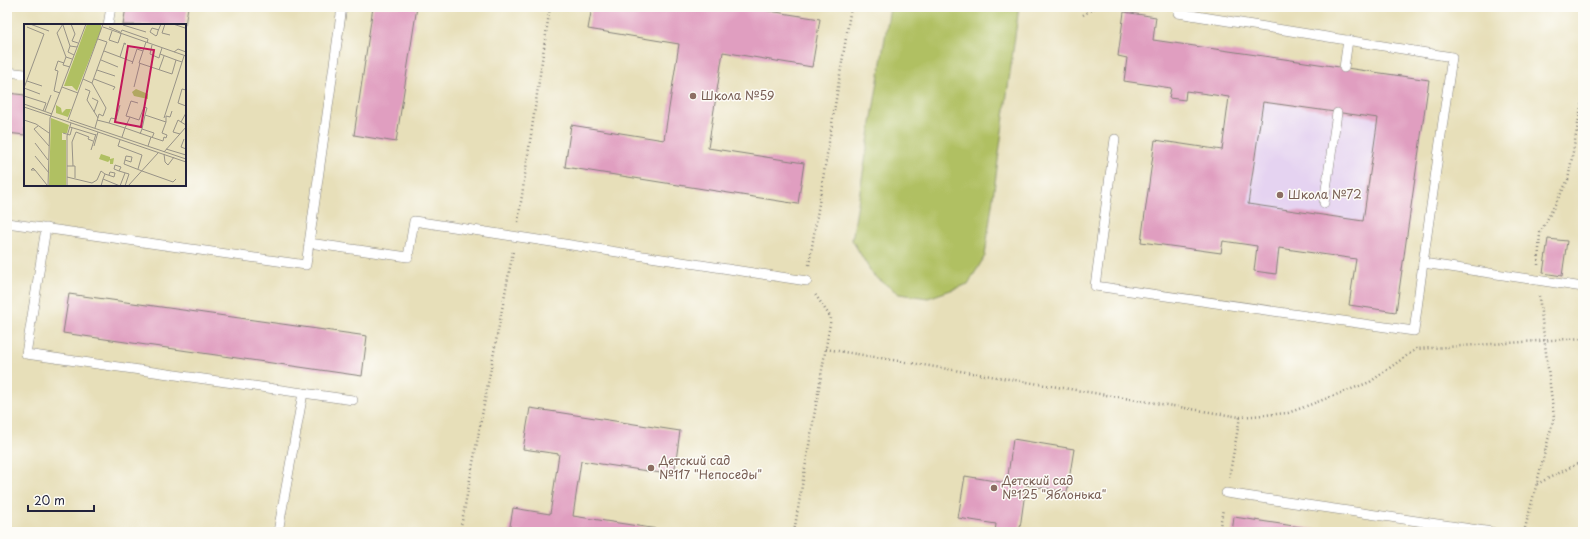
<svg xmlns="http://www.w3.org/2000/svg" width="1590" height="539" font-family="'Playpen Sans',sans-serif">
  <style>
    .built { fill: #e5d3f1 }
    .green { fill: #b0c062; stroke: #69714e }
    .building { fill: #e09ec0; fill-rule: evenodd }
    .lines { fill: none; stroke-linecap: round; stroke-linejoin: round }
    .service-casing { stroke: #84807a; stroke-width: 10 }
    .path { stroke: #84807a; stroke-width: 2.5; stroke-dasharray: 1 3; stroke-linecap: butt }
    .service { stroke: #fff; stroke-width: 9 }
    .education-dot { fill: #8d6e63; stroke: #fdfcf7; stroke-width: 1.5 }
    .labels { text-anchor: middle; stroke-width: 3; stroke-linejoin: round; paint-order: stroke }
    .education-label { font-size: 12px; fill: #785e54; stroke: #fdfcf7; text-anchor: start }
    .inset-road { fill: none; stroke: #989387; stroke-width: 1 }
    .view { fill: #c2185b; fill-opacity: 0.15; stroke: #c2185b; stroke-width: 2 }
    .inset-edge { fill: none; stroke: #22223b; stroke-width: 2 }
  </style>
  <rect width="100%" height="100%" fill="#fdfcf7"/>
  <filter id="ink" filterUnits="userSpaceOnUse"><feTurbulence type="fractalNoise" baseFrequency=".025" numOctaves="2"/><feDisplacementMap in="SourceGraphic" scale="8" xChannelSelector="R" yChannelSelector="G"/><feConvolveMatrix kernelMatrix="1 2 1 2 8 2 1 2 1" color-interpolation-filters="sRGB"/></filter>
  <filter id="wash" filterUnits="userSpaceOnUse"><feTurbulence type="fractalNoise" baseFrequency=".012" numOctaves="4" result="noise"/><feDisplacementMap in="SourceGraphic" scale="16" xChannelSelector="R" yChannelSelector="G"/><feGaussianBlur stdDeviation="0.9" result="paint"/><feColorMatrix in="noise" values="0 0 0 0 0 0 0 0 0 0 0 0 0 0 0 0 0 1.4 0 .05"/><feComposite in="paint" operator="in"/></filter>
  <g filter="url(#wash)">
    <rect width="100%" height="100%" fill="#e7dfb9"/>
    <path class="built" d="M1124 12 1156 17 1153 40 1429 80 1396 312 1349 305 1356 259 1280 248 1276 274 1254 271 1257 246 1223 241 1221 253 1141 242 1155 140 1222 150 1229 97 1186 91 1185 100 1169 98 1171 88 1127 58 1118 56Z"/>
    <path class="green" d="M890 7H1019L985 256 968 284 928 298 899 294 873 275 852 240Z"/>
    <g id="blocks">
      <g class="building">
        <path d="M126 7H188L185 25H123Z"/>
        <path d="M373 7H417L396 142 354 135Z"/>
        <path d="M592 7H744L820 19 812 67 723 52 708 148 804 163 798 204 565 167 571 125 664 140 679 44 588 29Z"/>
        <path d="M1124 12 1156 17 1153 40 1429 80 1396 312 1349 305 1356 259 1279 248 1276 274 1254 271 1257 246 1223 241 1221 253 1141 242 1155 140 1222 150 1229 97 1186 91 1185 100 1169 98 1171 88 1124 81 1127 58 1118 56ZM1263 102 1378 118 1363 221 1248 204Z"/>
        <path d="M7 93 25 95V135L7 133Z"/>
        <path d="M1548 239 1567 241 1562 276 1543 273Z"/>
        <path d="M69 294 367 336 362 376 63 333Z"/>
        <path d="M530 408 680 431 674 475 581 461 573 516 664 530V532H509L513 508 550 514 559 454 523 449Z"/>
        <path d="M1013 439 1074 449 1067 492 1026 485 1020 528 1039 532H995L996 524 958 518 965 476 1007 483Z"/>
        <path d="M1234 517 1327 531V532H1232Z"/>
      </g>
    </g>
  </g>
  <g filter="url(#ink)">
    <use href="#blocks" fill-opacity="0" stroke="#84807a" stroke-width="1"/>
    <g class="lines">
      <defs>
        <g id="service">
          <path d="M1179 7 1178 13 1452 57 1423 263 1583 287"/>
          <path d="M108 25 111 7"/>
          <path d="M1344 68 1348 40"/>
          <path d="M7 72 25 74"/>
          <path d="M1115 139 1095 286 1414 331 1423 263"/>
          <path d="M1324 203 1337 113"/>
          <path d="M7 223 306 265 342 7"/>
          <path d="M46 228 26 354 353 400"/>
          <path d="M309 243 408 257 414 221 807 281"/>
          <path d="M1226 493 1492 532"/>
          <path d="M278 532 303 393"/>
        </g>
      </defs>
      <use href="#service" class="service-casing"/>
      <g class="path">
        <path d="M1083 15 1096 7"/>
        <path d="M518 222 550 7"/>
        <path d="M809 265 851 7"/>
        <path d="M1538 265 1540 233 1568 180 1583 96"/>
        <path d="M826 349 1240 417 1229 478"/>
        <path d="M1240 417 1288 413 1370 382 1416 349 1583 338"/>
        <path d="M1537 484 1583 461"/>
        <path d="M460 532 513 251"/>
        <path d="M794 532 831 318 815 294"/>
        <path d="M1219 532 1223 509"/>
        <path d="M1524 532 1554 417 1539 296"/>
      </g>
      <use href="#service" class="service"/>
    </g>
  </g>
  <g class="education-dot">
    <circle cx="693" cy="96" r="4"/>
    <circle cx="1280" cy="195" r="4"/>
    <circle cx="651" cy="468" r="4"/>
    <circle cx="994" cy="488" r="4"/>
  </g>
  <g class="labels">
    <g class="education-label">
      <text x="701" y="100">Школа №59</text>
      <text x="1288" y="199">Школа №72</text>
      <text x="659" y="465">Детский сад<tspan x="659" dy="14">№117 "Непоседы"</tspan></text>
      <text x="1002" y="485">Детский сад<tspan x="1002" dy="14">№125 "Яблонька"</tspan></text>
    </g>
  </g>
  <g transform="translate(24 24)">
    <rect width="162" height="162" fill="#e7dfb9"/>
    <path d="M63 0H77V6L53 67 48 62H40ZM112 65 124 70V75L110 72 108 68ZM32 81 37 84 38 89 42 85H47L44 93 32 89ZM27 94 45 101 43 109H38V116H42V162H25ZM77 130 86 133V135L90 134 89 140H86V136L84 138 75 135Z" fill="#b0c062"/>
    <path class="inset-road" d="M6 0 25 7M39 0 33 9 42 33 48 35M47 0 51 10 48 17 54 19M141 0 138 9 146 11M149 0 161 4 162 2M39 1 46 22 53 23M99 1 122 8M79 3 162 32M85 3 96 8M135 6 128 4 126 8 132 12 133 11 134 7 137 0M88 7 85 16 94 19 97 10M96 10 98 6 118 13 124 15 123 19M122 18 115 39 148 50 152 36 158 38M128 21 126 30 135 34 136 30M46 22 44 28 50 31M138 24 136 30 152 36M80 27 96 33 100 20V19L102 20H100M150 28 154 25 162 28M42 33 39 41 46 43M96 33 109 38M77 36 94 43M108 40 113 25 119 27M73 46 91 52M135 46 140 32M59 55 68 59 83 18 74 15M70 55 91 63 89 66M3 57 18 62M68 59 82 84 79 92 75 90 71 104M38 63 54 69M110 63 116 39M0 64 20 10 3 3M0 64 16 70M61 65 66 67 63 76 74 94M162 66 158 65 154 79 162 82M36 69 30 67 34 47 31 46 34 37 40 39M0 72 22 79 19 87M68 74 74 77 70 88M0 80 28 90M96 81 92 95 87 94 85 99 101 104 106 93 115 96 120 83 123 84 121 91M0 83 27 92M21 87 27 71M162 89 157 98 162 101M27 92 162 138M106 93 102 92 107 77 114 79M140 94 160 32M0 96 12 100 25 109M44 96 79 0M46 96 162 135M73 96 85 99M142 98V92L146 93 148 87M14 102 10 105 25 122M46 103 72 111M118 105 121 91 142 98 138 109 143 111 142 114 140 113 139 117 127 113 124 122M39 109 46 111 48 104M116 110 118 105 130 109 128 114M156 110 149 108 154 96 157 98M98 113 101 104 127 113M160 115 157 123 162 125M96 116 94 122 118 131 114 145M11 119 24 136M70 122 74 108M142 125 162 131M67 126 72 110M140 128 162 103M140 130 141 138 144 141 150 133M11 132 25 149M101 136 107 138 108 133 102 132 100 140 118 147M43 142H49L48 118 52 108 65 113 64 115 69 117M49 142H51V154M11 146 9 144 7 146H11L23 161M95 147 90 145 91 141 97 143 95 147 105 150 101 162M118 147 149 158 152 155M43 153 68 159 73 156 77 147 81 150M79 155 81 150 90 153 91 149 86 148 85 151M24 162 26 94 62 0M43 162V112L47 99M77 162 79 155 96 162M96 162 101 149M104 162 134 129"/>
    <path class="view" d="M104 22 130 26 117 103 91 98Z"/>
    <rect width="162" height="162" class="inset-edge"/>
  </g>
  <rect width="1590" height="539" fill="none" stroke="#fdfcf7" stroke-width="24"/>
  <path d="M28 505v6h66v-6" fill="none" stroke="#22223b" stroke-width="2"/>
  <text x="34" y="505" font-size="12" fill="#22223b" stroke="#fdfcf7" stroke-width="3" paint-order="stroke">20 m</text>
</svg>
